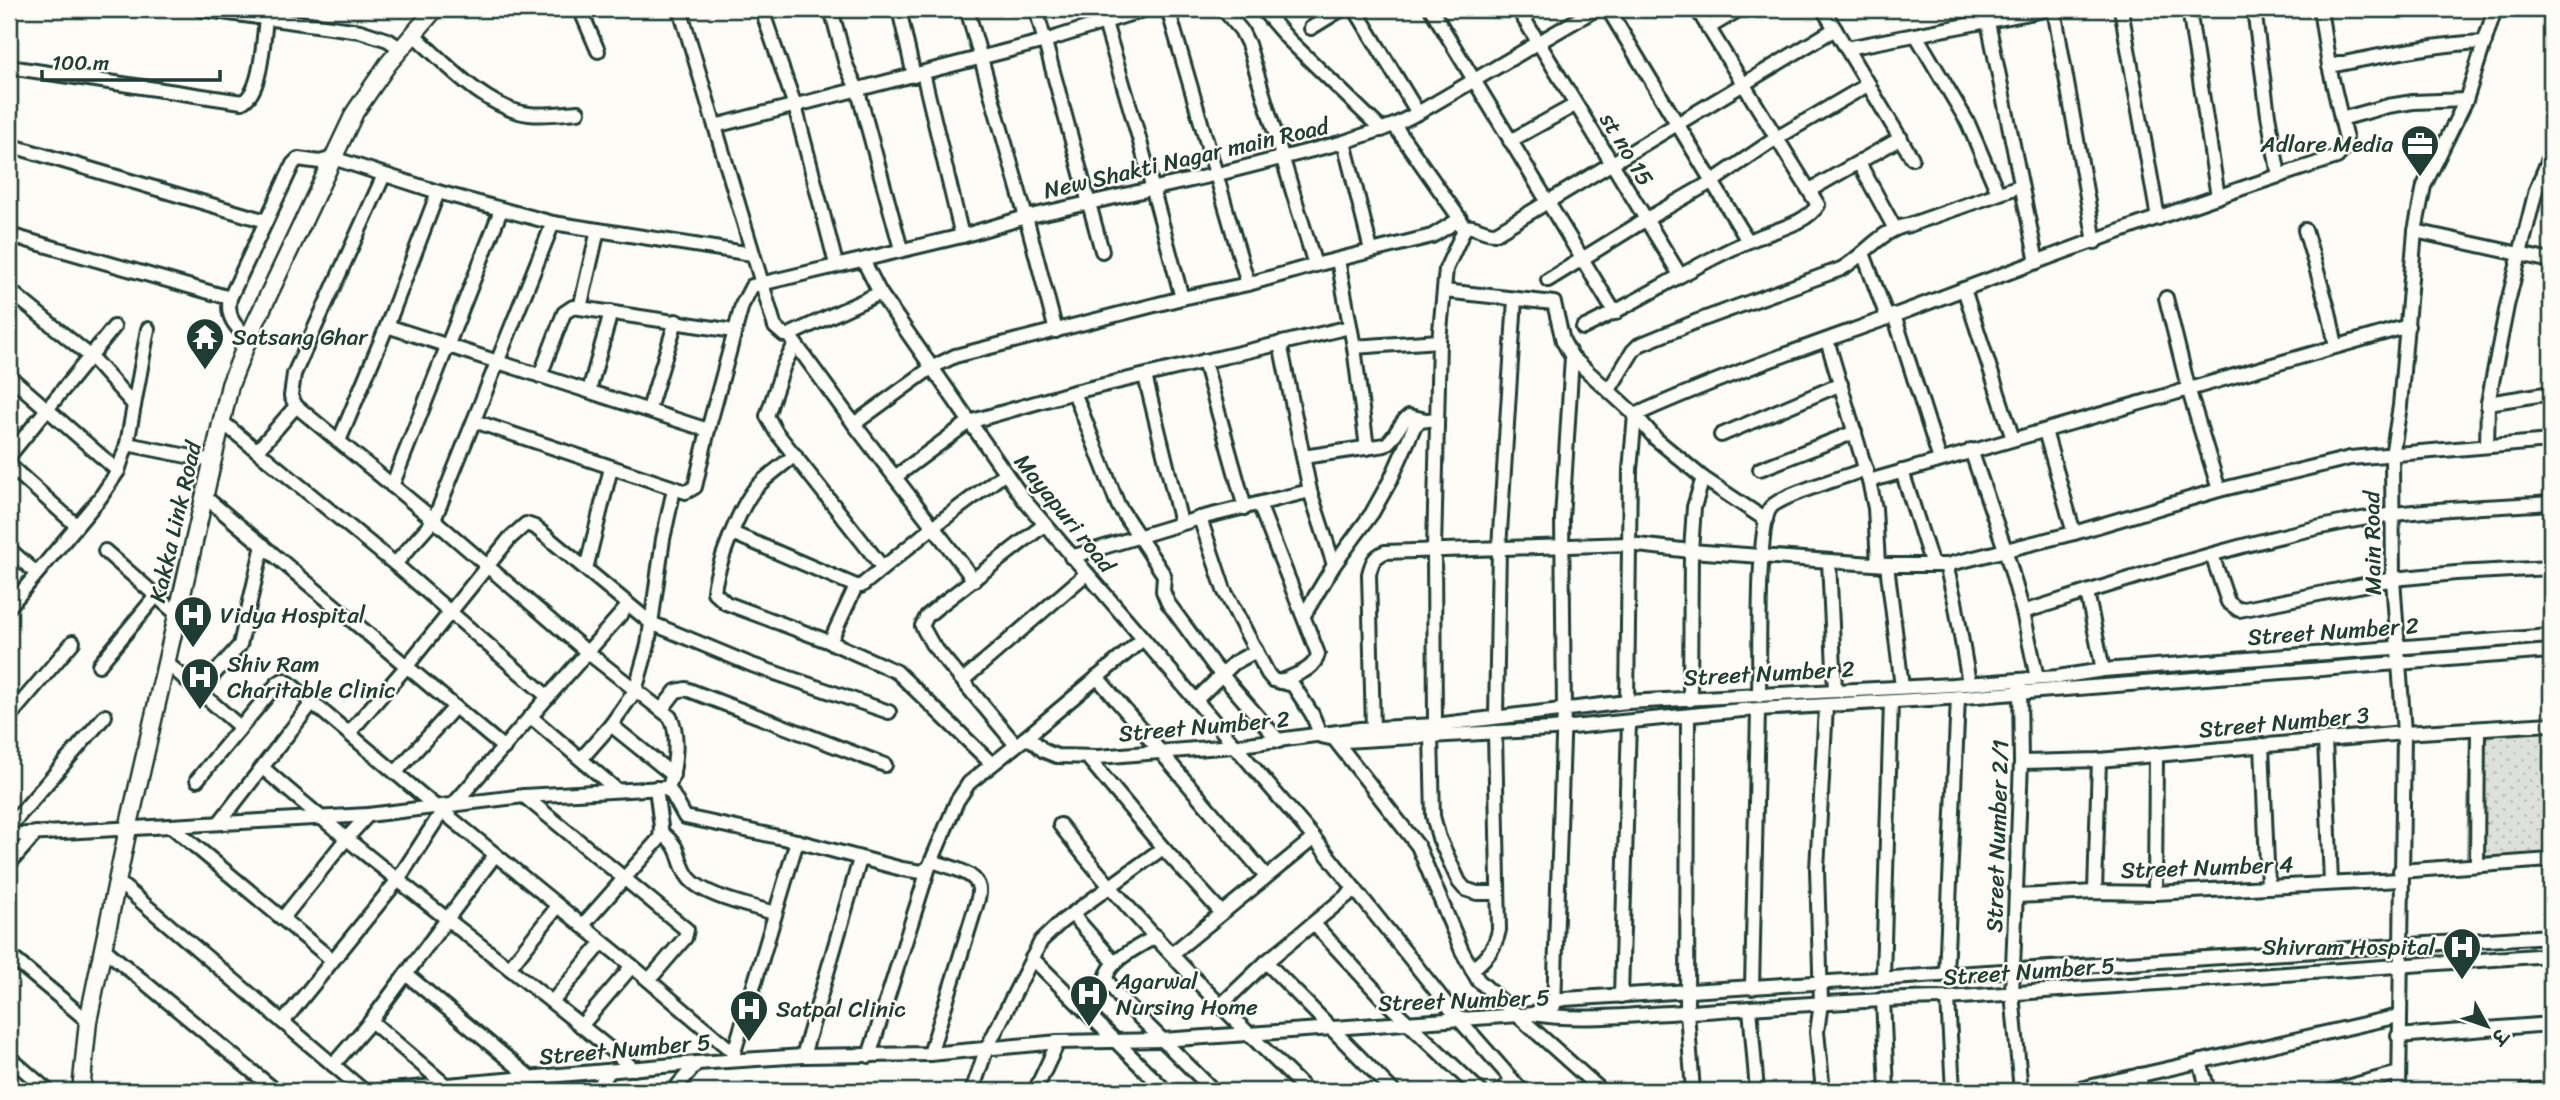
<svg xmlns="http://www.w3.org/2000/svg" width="2560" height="1100" font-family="Sriracha,'Playpen Sans Deva',sans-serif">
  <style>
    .grass { fill: url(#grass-dots); stroke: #7e8e88; stroke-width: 2 }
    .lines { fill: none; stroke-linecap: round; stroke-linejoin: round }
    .minor-casing { stroke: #1f3d34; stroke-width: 18 }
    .tertiary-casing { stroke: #1f3d34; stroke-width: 21 }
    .minor { stroke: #fdfcf7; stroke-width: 12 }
    .tertiary { stroke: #fdfcf7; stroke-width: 16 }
    .labels { text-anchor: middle; stroke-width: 5; stroke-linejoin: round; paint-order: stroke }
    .poi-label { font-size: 23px; fill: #1f3d34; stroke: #fdfcf7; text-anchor: start }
    .street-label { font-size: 23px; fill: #1f3d34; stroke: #fdfcf7 }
  </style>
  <defs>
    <pattern id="grass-dots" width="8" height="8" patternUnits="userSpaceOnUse" patternTransform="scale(1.75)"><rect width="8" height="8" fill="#dde0db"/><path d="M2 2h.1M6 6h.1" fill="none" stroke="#bdc1bd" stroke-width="1.8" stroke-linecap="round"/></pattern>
  </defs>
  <rect width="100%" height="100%" fill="#fdfcf7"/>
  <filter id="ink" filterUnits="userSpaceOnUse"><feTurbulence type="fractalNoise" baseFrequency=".0143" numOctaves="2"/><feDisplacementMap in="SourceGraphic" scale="14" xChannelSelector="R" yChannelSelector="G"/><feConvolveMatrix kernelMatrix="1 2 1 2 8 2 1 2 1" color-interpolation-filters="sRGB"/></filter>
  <g filter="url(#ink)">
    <path class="grass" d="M2551 730V853L2467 858 2470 736Z"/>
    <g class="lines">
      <defs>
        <g id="minor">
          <path d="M200 9 360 31 388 40 401 49"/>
          <path d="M580 9 598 51"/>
          <path d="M680 9 775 327 784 335H789L880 293 1025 501 1314 838 1457 1017 1522 1091"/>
          <path d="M766 9 765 19 795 106 836 264"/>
          <path d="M831 9 846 65 858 91 901 249"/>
          <path d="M899 9 914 76"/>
          <path d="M967 9 1026 217 1056 331"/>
          <path d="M1036 9 1102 251"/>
          <path d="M1101 9 1139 138 1182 298"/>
          <path d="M1168 9 1248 284"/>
          <path d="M1223 9 1241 30 1248 44 1315 265"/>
          <path d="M1262 9 1288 39 1382 130"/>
          <path d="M1355 9 1418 113"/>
          <path d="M1431 9 1615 313"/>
          <path d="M1518 9 1680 275"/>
          <path d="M1608 9 1748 241"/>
          <path d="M1823 9 1912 158"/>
          <path d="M2054 9 2095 242"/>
          <path d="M2121 9 2158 218"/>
          <path d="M2189 9 2218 197"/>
          <path d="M2254 9 2268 115 2279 176"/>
          <path d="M1988 22 2037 262"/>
          <path d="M1311 28 1342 9"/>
          <path d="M1708 28 1740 9"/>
          <path d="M413 34C444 62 486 109 529 114 545 116 562 113 578 112"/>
          <path d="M1916 35 1968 123 1998 193"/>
          <path d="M1847 48 2050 9"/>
          <path d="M2329 66C2381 56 2432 44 2485 42"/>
          <path d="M9 67 242 102C262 93 263 40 266 19"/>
          <path d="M923 73 962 236"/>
          <path d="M2341 119 2388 106 2413 102 2466 100"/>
          <path d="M715 126 1045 41 1146 9"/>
          <path d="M1510 141 1575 105"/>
          <path d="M1344 142 1371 250"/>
          <path d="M9 145 266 221"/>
          <path d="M1859 163 1894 227"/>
          <path d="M384 175 294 374 291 396 296 406 434 520 395 564"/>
          <path d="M1810 190 1901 138"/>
          <path d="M553 223 434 520 587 652 670 717C680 733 675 772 668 789"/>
          <path d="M1463 227C1475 224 1483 234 1496 233L1835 29"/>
          <path d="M2305 230 2329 312 2336 346"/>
          <path d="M2415 231 2551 261"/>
          <path d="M9 235 230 298"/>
          <path d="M1863 253 1887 317"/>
          <path d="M863 260 880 293"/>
          <path d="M1338 260 1354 347 1367 448"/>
          <path d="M1548 280 1645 220 1713 181 1775 139 1869 84"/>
          <path d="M1964 289 2013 439"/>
          <path d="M9 290 90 356 134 405"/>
          <path d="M1444 291 1554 303 1563 341 1572 357 1635 415 1656 439 1703 478 1766 520"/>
          <path d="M2166 298 2189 391 2219 490"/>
          <path d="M580 308 598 230"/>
          <path d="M1894 315 1940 460"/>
          <path d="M387 326 708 430 742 305 752 286 962 236 1026 217 1218 174 1344 142 1394 125 1418 113 1596 9"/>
          <path d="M1583 328C1642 300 1696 263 1756 238 1775 230 1807 223 1818 205L1697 9"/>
          <path d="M789 335 854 424 974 580"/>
          <path d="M248 339C235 326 226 317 230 298L293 164 298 159 320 162 333 158 438 192 553 223 752 254"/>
          <path d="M1827 340 1869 481 1875 508 1878 564"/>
          <path d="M1280 343 1310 491 1334 565"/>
          <path d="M795 344 784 365 767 416 776 432 883 568"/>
          <path d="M1354 347 1439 341"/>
          <path d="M1204 361 1245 508"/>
          <path d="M9 376 118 471"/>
          <path d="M540 376 564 313 573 307 734 331"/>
          <path d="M1145 376 1181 523"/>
          <path d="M1609 390 1633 351 1639 345 1695 322 1841 269C1865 256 1881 229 1909 225L2020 186"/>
          <path d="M589 391 611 312"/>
          <path d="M1074 392 1118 505 1164 575 1163 591 1168 603 1214 666 1279 741"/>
          <path d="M2488 403 2551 393"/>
          <path d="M649 409 676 321"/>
          <path d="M1635 415C1721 376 1810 346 1898 314 2043 259 2189 204 2337 157L2345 148 2346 139 2329 66 2320 9"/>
          <path d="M221 421 395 564 548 697"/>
          <path d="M474 421 686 492 695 487 708 430"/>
          <path d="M854 424 931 368 955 356 1182 298 1248 284 1315 265 1432 236 1460 219 1394 125"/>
          <path d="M2045 431 2074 533"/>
          <path d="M1721 435 1841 384"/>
          <path d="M339 441 387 326 438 192"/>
          <path d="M127 444 212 461"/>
          <path d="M2487 445 2488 403 2507 306 2536 190 2551 154"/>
          <path d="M258 450 296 406"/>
          <path d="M1971 450 2006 552 2023 612"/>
          <path d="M795 455C782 466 765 477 754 490 739 509 716 568 714 592L726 603 830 642 897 672 992 764"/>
          <path d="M9 456 114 327"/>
          <path d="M1303 457 1385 445C1396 438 1398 424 1409 416L1426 420"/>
          <path d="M9 465 76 525"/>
          <path d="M1760 469 1855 432"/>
          <path d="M1902 471 1932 565"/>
          <path d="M895 477 969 422 1074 392 1350 327"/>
          <path d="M1869 481 2408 326"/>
          <path d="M392 486 501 210"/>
          <path d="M205 497 504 748"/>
          <path d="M1259 504 1318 654C1314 671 1294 675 1280 682"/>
          <path d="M1200 518 1224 590 1268 674 1273 680 1293 685 1312 714 1321 736 1344 741 1552 729 1742 710 1964 697 2551 651"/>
          <path d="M732 533 856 586H861L933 527 1004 474"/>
          <path d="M9 549 36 573"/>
          <path d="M105 551 178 615"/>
          <path d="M2212 555 2228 602 2239 610 2393 579 2456 573 2551 568"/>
          <path d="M1071 557 1200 518 1310 491"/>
          <path d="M1829 561 1835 690"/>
          <path d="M1887 565 1902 687"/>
          <path d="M1946 565 1955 601 1969 683"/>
          <path d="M586 569 611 468"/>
          <path d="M2087 592 2103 670"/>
          <path d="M9 607 100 498 118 471 127 444 148 329"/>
          <path d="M1304 615 1334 565 1372 513 1391 479 1414 427 1420 421 1436 419"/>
          <path d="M830 642 856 586"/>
          <path d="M167 663 240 727"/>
          <path d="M99 665 156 596"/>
          <path d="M1097 677 1266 876"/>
          <path d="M2037 678 2023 612C2133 578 2243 541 2356 520 2420 508 2486 508 2551 503"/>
          <path d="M963 680 1086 574"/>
          <path d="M2020 687 2021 762 2012 993 2021 1091"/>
          <path d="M199 691 240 645 263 545"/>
          <path d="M1759 696C1760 666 1756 524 1771 507 1783 494 1846 477 1866 469"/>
          <path d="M1196 700 1234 663 1256 651"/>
          <path d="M1690 700 1691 551 1694 507 1703 478"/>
          <path d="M1627 702 1630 470 1635 415"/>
          <path d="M662 709 676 691 686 689 885 765"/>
          <path d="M1688 716 1687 1012 1693 1091"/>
          <path d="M9 717 73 642"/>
          <path d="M531 717 617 790"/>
          <path d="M1496 717 1499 548 1515 299"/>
          <path d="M611 725 673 775"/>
          <path d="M1435 725 1434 550 1439 341 1446 269 1463 232 1460 219"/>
          <path d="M1373 729 1369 574C1372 562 1374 557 1385 552L1629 544 1691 551 1887 565H1946L2074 533 2219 490 2350 458 2551 441"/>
          <path d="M349 733 406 667 510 538 526 524 535 527 651 623 752 665 889 712"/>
          <path d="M1431 735 1433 816 1439 838 1459 882 1465 889 1477 893H1497"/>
          <path d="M1024 739 1143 639"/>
          <path d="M1335 740 1418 846 1462 951 1478 980 1602 1091"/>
          <path d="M2325 740 2331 882"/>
          <path d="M1015 744 932 644 922 626 927 616 939 606 1044 525"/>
          <path d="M2262 745 2268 887"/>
          <path d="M1087 757 1163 848 1221 912"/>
          <path d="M581 759 611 725 635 691 648 645 663 539 674 489"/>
          <path d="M2021 762 2099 760 2404 733 2551 724"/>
          <path d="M263 768C383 873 512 967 634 1069"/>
          <path d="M396 772 455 707"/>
          <path d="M197 780 277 684 283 680 289 683 436 807"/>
          <path d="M524 796 687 930 685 938 649 980"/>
          <path d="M452 806 628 606"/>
          <path d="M442 811 632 966 734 1053"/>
          <path d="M219 823 312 703"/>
          <path d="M1060 825C1134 921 1221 1007 1307 1091"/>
          <path d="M171 826 331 959"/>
          <path d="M9 827 105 716"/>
          <path d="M661 832C685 851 675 859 689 878 703 896 752 906 774 913"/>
          <path d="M9 835 368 815 524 796 663 788 671 792 685 817 797 841 902 869 922 872 929 867 957 801 969 783 1024 739 1032 740 1044 751 1057 756 1098 757 1233 746 1360 729 1435 725 1627 702 1952 685 2058 677 2103 670 2551 636"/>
          <path d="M9 864 36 833"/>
          <path d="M2477 865 2478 729"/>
          <path d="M2400 871 2551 860"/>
          <path d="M117 881 364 1091"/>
          <path d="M2095 892 2099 760"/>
          <path d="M2155 893 2156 754"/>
          <path d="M2017 896 2095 892 2155 893 2400 880"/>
          <path d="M1072 914 1115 963"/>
          <path d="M283 918 346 839 368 815"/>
          <path d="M1314 924 1384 1000 1480 1091"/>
          <path d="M582 926 660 838 661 827 656 788"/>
          <path d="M1156 936C1141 946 1109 959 1106 979L1120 998 1214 1091"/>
          <path d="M103 948 276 1091"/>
          <path d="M1173 953 1314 838"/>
          <path d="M9 955 88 1021"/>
          <path d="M1032 958 1166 1091"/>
          <path d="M1266 962 1393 1091"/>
          <path d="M509 968 558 906"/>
          <path d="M1472 970C1486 958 1495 949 1499 930L1495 732"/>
          <path d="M406 974 531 1078"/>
          <path d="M1946 974 1958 697"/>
          <path d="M1883 977 1891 702"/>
          <path d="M1752 988 1758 710"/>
          <path d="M1621 996 1629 722"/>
          <path d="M1948 998 1953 1091"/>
          <path d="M1883 999 1887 1091"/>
          <path d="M552 1002 602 943"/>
          <path d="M1221 1005 1266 962 1355 889"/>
          <path d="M1554 1006 1564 709 1562 519 1572 357"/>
          <path d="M1750 1008 1757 1091"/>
          <path d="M1533 1014 1554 1001 1564 999 2551 936"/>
          <path d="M371 1021 450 1089"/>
          <path d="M283 1022 397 881 445 807"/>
          <path d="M581 1026 632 966"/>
          <path d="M2398 1036 2551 1024"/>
          <path d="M930 1054 975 909C977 902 981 892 978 885 973 871 945 866 932 861"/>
          <path d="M803 1056 860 859"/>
          <path d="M869 1056 929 867"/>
          <path d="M9 1057 48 1091"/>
          <path d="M732 1059 797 841"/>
          <path d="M2200 1061 2208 1091"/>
          <path d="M333 1065 371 1021 495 855"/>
          <path d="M2139 1075 2142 1091"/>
          <path d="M379 1091 697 1063 803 1056 930 1054 1058 1042 1162 1040 1533 1014C1583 1022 1636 1014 1687 1012 1774 1007 1861 999 1948 998L2551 955"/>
          <path d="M595 1091 610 1071"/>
          <path d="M673 1091 697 1063"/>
          <path d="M972 1091 986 1050 1041 941 1061 922 1163 848"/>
          <path d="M1035 1091 1058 1042"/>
          <path d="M1499 1091 1513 1081"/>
          <path d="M1823 1091 1817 1032 1821 1003 1817 869 1826 706"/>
          <path d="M2071 1091 2399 1016"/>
          <path d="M2331 1091 2399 1073"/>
          <path d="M2399 1091 2404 733 2393 579 2392 456 2400 406 2415 231 2424 186 2466 100 2495 9"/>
          <path d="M2525 1091 2551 1089"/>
        </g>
        <path id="tertiary" d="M81 1091 88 1021 128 829 230 385 251 332 355 112 388 64 435 9"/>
      </defs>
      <use href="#minor" class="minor-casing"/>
      <use href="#tertiary" class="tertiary-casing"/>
      <use href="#minor" class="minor"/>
      <use href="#tertiary" class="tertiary"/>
    </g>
  </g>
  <defs>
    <symbol id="office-pin" viewBox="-11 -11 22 30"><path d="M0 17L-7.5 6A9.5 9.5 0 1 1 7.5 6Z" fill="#1f3d34" stroke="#fdfcf7"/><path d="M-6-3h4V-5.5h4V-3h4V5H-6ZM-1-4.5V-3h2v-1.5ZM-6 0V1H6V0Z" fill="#fff"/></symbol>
    <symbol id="temple-pin" viewBox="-11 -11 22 30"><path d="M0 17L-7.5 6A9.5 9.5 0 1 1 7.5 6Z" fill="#1f3d34" stroke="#fdfcf7"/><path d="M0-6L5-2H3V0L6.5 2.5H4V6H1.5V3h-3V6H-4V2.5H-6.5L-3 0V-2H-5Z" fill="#fff"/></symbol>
    <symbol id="hospital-pin" viewBox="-11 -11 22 30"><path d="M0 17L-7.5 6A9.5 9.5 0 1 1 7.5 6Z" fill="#1f3d34" stroke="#fdfcf7"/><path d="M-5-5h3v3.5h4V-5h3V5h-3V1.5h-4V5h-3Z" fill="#fff"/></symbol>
  </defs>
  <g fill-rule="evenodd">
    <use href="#office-pin" x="2398" y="122" width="44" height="60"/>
    <use href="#temple-pin" x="183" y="315" width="44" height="60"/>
    <use href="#hospital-pin" x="171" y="593" width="44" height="60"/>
    <use href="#hospital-pin" x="178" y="655" width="44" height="60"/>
    <use href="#hospital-pin" x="2440" y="925" width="44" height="60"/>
    <use href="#hospital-pin" x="1067" y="972" width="44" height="60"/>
    <use href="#hospital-pin" x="727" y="987" width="44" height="60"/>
  </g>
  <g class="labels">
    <g class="poi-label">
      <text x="2393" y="152" text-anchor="end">Adlare Media</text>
      <text x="232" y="345">Satsang Ghar</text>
      <text x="220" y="623">Vidya Hospital</text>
      <text x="227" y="672">Shiv Ram<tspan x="227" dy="26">Charitable Clinic</tspan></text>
      <text x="2435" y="955" text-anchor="end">Shivram Hospital</text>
      <text x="1116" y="989">Agarwal<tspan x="1116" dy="26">Nursing Home</tspan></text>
      <text x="776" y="1017">Satpal Clinic</text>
    </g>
    <g class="street-label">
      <text transform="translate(1627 149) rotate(59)" y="8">st no 15</text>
      <text transform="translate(1186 158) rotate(-13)" y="8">New Shakti Nagar main Road</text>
      <text transform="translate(1065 513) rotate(51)" y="8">Mayapuri road</text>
      <text transform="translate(175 522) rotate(-77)" y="8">Kakka Link Road</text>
      <text transform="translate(2372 543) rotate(-91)" y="8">Main Road</text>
      <text transform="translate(2333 631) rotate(-4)" y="8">Street Number 2</text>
      <text transform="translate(1769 673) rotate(-3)" y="8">Street Number 2</text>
      <text transform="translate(2284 722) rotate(-5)" y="8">Street Number 3</text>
      <text transform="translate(1204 726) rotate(-5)" y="8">Street Number 2</text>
      <text transform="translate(1997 836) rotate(-88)" y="8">Street Number 2/1</text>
      <text transform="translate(2207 867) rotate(-2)" y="8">Street Number 4</text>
      <text transform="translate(2029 971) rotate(-4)" y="8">Street Number 5</text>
      <text transform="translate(1464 1000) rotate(-2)" y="8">Street Number 5</text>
      <text transform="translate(625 1049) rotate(-5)" y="8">Street Number 5</text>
    </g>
  </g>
  <rect width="2560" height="1100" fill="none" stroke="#fdfcf7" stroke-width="35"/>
  <rect x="18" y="18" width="2525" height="1065" fill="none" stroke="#1f3d34" stroke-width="2.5" filter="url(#ink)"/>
  <g transform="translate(2487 1026) rotate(130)" stroke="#fdfcf7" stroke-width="5" paint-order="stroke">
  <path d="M0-5L12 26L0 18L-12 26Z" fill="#1f3d34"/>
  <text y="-10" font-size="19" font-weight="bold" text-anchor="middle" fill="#1f3d34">उ</text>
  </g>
  <path d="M42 70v10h178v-10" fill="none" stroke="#1f3d34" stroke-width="3.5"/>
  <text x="52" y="70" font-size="21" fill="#1f3d34" stroke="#fdfcf7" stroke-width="5" paint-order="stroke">100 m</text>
</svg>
